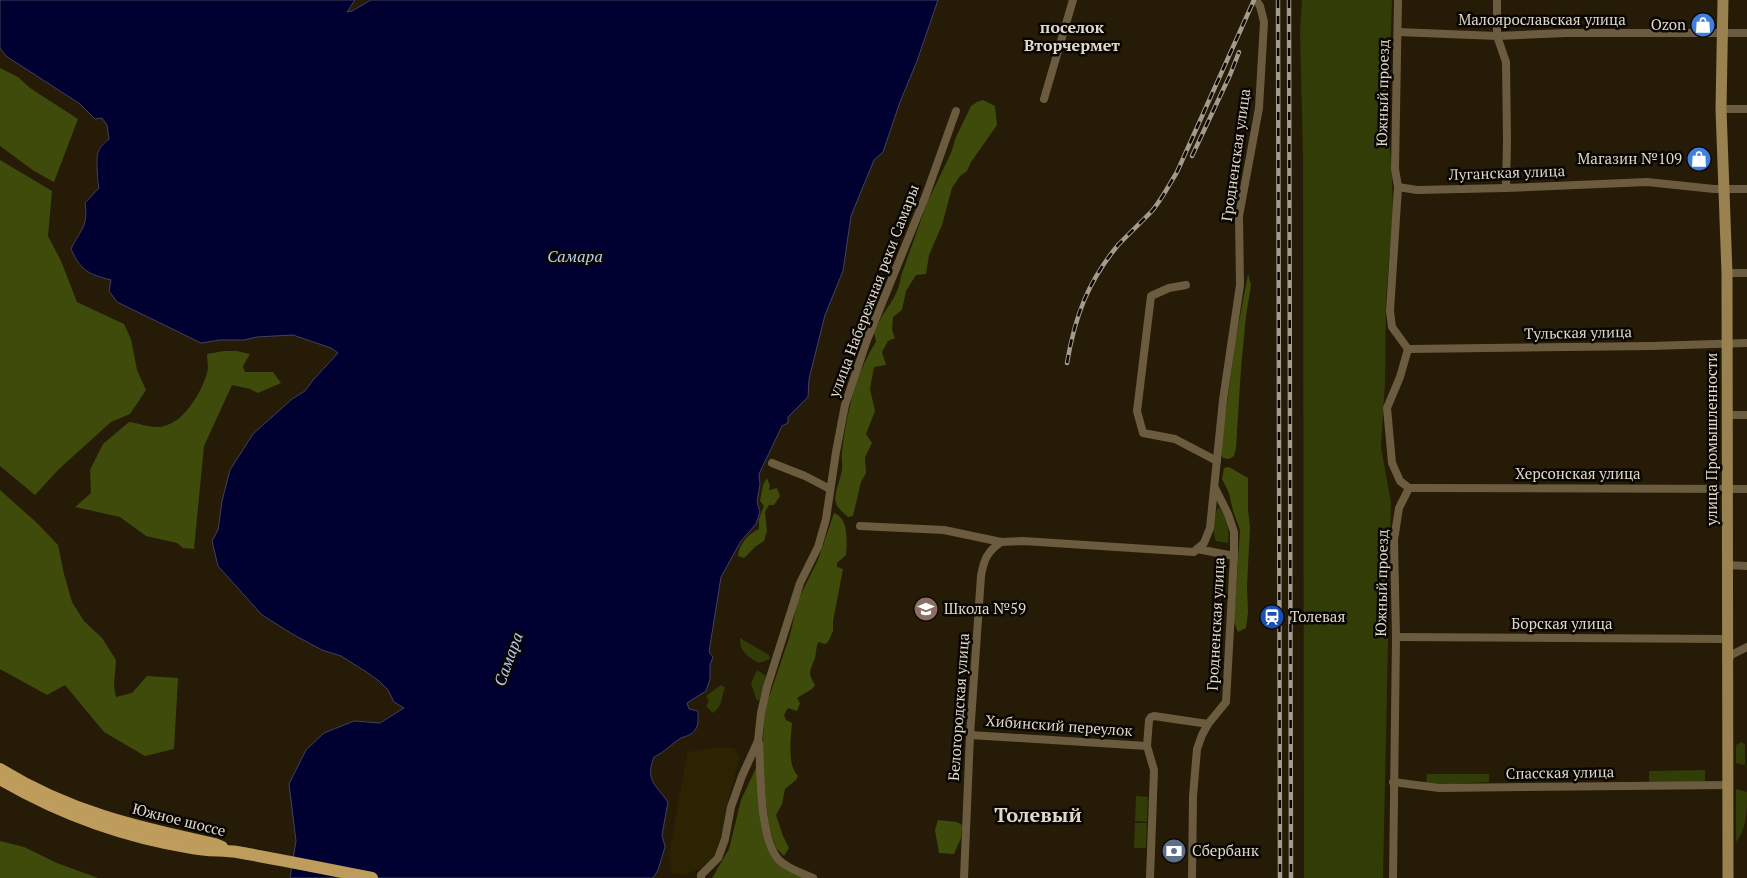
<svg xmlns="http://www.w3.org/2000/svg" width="1747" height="878" font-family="'PT Serif',serif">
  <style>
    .green { fill: #313c06 }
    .forest { fill: #3e4b0b }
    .sand { fill: #2b2302 }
    .water { fill: #000031; stroke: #43415f }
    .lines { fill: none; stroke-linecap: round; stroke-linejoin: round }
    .minor { stroke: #6c5c3f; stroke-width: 8 }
    .secondary { stroke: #998150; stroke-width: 11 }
    .primary { stroke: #bd9c5c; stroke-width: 12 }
    .rail-casing { stroke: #a39b8c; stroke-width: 4.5 }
    .rail { stroke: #0a0602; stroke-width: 2.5; stroke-dasharray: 8; stroke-linecap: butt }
    .labels { text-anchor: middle; stroke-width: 5; stroke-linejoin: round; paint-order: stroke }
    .street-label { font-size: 15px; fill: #dfd8cb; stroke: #0a0602 }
    .poi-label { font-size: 15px; fill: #dfd8cb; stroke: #0a0602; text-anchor: start }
    .neighbourhood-label { font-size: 16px; font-weight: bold; fill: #dfd8cb; stroke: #0a0602 }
    .water-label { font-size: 16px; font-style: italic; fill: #b7cef1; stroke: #0a0602 }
    .district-label { font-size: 20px; font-weight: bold; fill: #dfd8cb; stroke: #0a0602 }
  </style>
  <rect width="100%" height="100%" fill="#251b06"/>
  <g class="green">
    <path d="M1302 0H1392L1388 117 1392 179 1393 211 1386 298 1385 383 1381 447 1391 503 1383 878H1304L1303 158 1300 31Z"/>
    <path d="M1218 507C1227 514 1230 532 1228 543L1216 541C1211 530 1214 517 1218 507Z"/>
    <path d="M740 638 769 655 770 659 759 663C748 657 739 651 740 638Z"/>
    <path d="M757 670 765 675 766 681 759 701 756 699 751 683Z"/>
    <path d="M721 685 725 687C721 698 723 706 713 713L706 706 709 701 706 696Z"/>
    <path d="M1742 742 1745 745V765L1736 763V745Z"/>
    <path d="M1705 770V784H1649V771Z"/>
    <path d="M1427 774H1489V782L1438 785 1426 783Z"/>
    <path d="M1736 789 1747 792C1747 809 1747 829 1736 842Z"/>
    <path d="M1136 796 1148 797 1147 822 1135 821Z"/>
    <path d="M1135 823H1147L1146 848H1134Z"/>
  </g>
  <g class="forest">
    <path d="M0 68 18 77 30 88 78 119 54 182 34 171 0 146Z"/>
    <path d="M983 100 995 106 997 125 971 162 967 171 960 176 952 188 942 225 929 255 926 274 916 275 906 291 902 310 893 317 892 330 895 338 888 341 882 352 886 365 874 367 870 389 875 411 866 434 872 443 865 457 866 473 861 482 853 516 848 517C844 513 837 508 836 503 833 495 841 478 842 470 843 464 841 457 842 451 847 413 855 374 876 342L874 332C877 326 880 319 884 313 892 301 899 292 901 276L927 203 951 153 956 137 971 106 977 102Z"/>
    <path d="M0 160 52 191 48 236 61 261 77 302 124 324 131 339 137 370 146 390 130 414 111 422 59 469 35 495 0 466Z"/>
    <path d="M1248 274 1251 285 1246 316 1241 368 1236 448 1234 456 1229 459 1223 458 1220 453 1236 338Z"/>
    <path d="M224 351H237L250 354 243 366 245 372H273L281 383 258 393 250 389 232 385 204 446 194 549 183 548 177 543 146 536 120 517 75 507 91 493 90 470 103 444 129 422C138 423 148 427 156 427 181 428 201 394 207 373 209 367 207 360 207 354Z"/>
    <path d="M1229 467 1248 478V510L1250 527 1247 587 1248 612 1246 628 1238 632 1234 622 1240 530 1233 511 1229 493 1222 479 1224 468Z"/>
    <path d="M767 478 770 486 769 490 777 488 780 496 774 505H769L765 512 767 531 764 541 756 546 744 558 738 556C739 544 748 534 759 529V519L764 506 760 501 763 485Z"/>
    <path d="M0 490 37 523 58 545 64 574 72 602 84 621 102 638 116 660 114 686 116 697 132 693 147 676 178 678 174 749 145 756 104 732 65 685 47 695 0 669Z"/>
    <path d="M834 513C849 518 847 542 846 555L837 563V567L843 569 833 621V631L828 642 825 644 818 642C816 648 816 653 815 658 810 672 807 672 815 685L812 689 797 698 800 703 797 711 788 708 784 715 786 720 792 723C791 737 787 766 798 776L796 780 785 789 782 804 776 815 783 836 789 848 784 856 776 848 769 827 766 802 762 750 765 709 790 635 798 600 818 560Z"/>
    <path d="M761 757C761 781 756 842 776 857 787 865 801 871 813 878H712L729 849 741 800Z"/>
    <path d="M938 820 957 822 962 825 961 838 954 854 939 853 935 830Z"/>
    <path d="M0 841 24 847 57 863 98 878H0Z"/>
  </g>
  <path class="sand" d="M717 747 734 748 740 757 731 789 721 836 710 865 684 875 672 873 669 855 687 752Z"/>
  <path class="water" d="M0 0H355L347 12 352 11 371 0H938L917 61 900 102 883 152 874 160 851 216 843 271 825 315 809 379 808 397 788 417V423L782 426 759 474 760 484 757 502 760 512 756 524 741 541 721 577 709 652 713 657 710 665V679L706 691 687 703 689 709 698 711C698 717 699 725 695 730 692 735 686 736 681 738 671 744 665 752 654 757 645 780 655 784 668 802L662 835 665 847 658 870 653 878H290L296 841 289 784 306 750 324 733 354 721 380 723 404 708 394 702 388 690 379 681 368 673 341 656 322 650 294 635 262 615 218 566 212 541 218 530 222 501 230 470 253 434 292 399 305 391 313 380 338 353 331 348 293 335 257 337 244 340H220L201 343 117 302 109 291 111 280C88 274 81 271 71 249 80 230 89 226 85 203L99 188C97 180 98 175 97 168 97 152 97 149 109 139L107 125 102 118 95 119 80 104 6 56 0 48Z"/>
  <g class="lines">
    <g class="minor">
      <path d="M1398 0 1395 169 1398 187"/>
      <path d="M1497 0V36L1506 62 1507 141 1506 188"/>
      <path d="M1398 32 1497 36 1566 33H1747"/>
      <path d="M1044 99 1073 0"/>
      <path d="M1721 109H1747"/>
      <path d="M1727 273H1747"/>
      <path d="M1186 285 1169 288 1151 296 1137 411 1143 433 1175 439 1217 461"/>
      <path d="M1408 349 1392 327 1390 311 1398 187 1417 190 1506 188 1647 182 1714 189H1747"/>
      <path d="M1408 349 1651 346 1747 343"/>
      <path d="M1408 349 1400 377 1387 408 1392 463 1400 481 1409 488"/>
      <path d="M1727 415H1747"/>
      <path d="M772 463 805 476 830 489"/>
      <path d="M1409 488 1747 489"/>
      <path d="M860 526 944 530 1001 542 1023 541 1194 552 1204 543 1210 528 1223 400 1240 285 1239 216 1259 108 1264 22 1260 6 1256 0"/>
      <path d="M1197 549 1234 556"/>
      <path d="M1727 565 1747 566"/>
      <path d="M1396 637 1728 639"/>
      <path d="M1728 661 1731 655 1747 647"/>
      <path d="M970 735 1147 746"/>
      <path d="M759 743C761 772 759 839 779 860 788 869 802 873 813 878"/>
      <path d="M1393 782 1439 788 1728 785"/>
      <path d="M701 878V875L718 858 725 839 731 807 742 776 758 741 761 713 767 687 800 583 818 547 826 519 836 452 845 405 867 340 926 195 956 111"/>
      <path d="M964 878 970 735 981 576C984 559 987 552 1001 542"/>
      <path d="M1150 878 1154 770 1147 746 1149 720 1151 717 1154 716 1208 724"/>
      <path d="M1192 878 1193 796 1197 749 1202 735 1208 724 1226 702 1234 556V532L1228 514 1215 488"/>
      <path d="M1393 878 1396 637 1394 540 1399 508 1409 488"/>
    </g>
    <path class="secondary" d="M1723 0 1721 109 1727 273 1728 878"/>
    <g class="primary">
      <path d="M0 769C70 812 136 827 215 844L222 847"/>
      <path d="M0 779C60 814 124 837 192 848 207 851 222 850 237 852 282 860 327 869 372 878"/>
    </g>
    <defs>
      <g id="rail">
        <path d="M1278 0 1280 878"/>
        <path d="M1289 0 1291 878"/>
        <path d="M1192 156 1230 75 1239 52"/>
        <path d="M1067 363C1075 316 1088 281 1119 244 1130 233 1141 222 1152 211 1162 199 1169 185 1177 172L1254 0"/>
      </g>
    </defs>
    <use href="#rail" class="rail-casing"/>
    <use href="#rail" class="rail"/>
  </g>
  <defs>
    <symbol id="shop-disc" viewBox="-11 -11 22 22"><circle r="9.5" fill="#3f7fe0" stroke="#0a0602"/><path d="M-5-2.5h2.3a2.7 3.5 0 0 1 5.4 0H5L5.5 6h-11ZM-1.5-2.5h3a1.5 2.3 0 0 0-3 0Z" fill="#fff"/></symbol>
    <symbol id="school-disc" viewBox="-11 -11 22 22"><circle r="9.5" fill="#8d6e63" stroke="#0a0602"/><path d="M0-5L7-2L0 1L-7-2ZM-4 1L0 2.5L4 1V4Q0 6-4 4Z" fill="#fff"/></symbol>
    <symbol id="station-disc" viewBox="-11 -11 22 22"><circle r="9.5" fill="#1a4fb4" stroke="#0a0602"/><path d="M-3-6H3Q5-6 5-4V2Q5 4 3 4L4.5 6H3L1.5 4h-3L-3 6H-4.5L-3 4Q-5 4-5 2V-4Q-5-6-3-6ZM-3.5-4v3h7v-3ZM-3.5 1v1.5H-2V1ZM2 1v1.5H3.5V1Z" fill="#fff"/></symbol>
    <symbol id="bank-disc" viewBox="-11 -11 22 22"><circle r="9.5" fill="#5c6f8a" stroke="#0a0602"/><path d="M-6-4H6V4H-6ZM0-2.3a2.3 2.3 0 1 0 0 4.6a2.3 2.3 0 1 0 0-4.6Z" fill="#fff"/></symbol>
  </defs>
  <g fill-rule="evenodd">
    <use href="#shop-disc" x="1689" y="11" width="28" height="28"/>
    <use href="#shop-disc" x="1685" y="145" width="28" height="28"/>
    <use href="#school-disc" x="912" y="595" width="28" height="28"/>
    <use href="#station-disc" x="1258" y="603" width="28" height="28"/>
    <use href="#bank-disc" x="1160" y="837" width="28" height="28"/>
  </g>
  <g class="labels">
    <g class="street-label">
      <text x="1542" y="25">Малоярославская улица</text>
      <text transform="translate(1383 93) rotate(-89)" y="5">Южный проезд</text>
      <text transform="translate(1236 155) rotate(-82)" y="5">Гродненская улица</text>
      <text transform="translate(1507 173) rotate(-2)" y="5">Луганская улица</text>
      <text transform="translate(874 291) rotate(-69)" y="5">улица Набережная реки Самары</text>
      <text transform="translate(1578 333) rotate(-1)" y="5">Тульская улица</text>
      <text transform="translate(1712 439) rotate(-90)" y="5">улица Промышленности</text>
      <text x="1578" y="479">Херсонская улица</text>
      <text transform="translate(1382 583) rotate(-89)" y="5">Южный проезд</text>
      <text transform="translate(1216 624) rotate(-87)" y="5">Гродненская улица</text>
      <text x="1562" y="629">Борская улица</text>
      <text transform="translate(959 707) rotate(-86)" y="5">Белогородская улица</text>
      <text transform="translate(1059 726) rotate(4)" y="5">Хибинский переулок</text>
      <text transform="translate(1560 773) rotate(-1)" y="5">Спасская улица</text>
      <text transform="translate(179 820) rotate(14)" y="5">Южное шоссе</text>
    </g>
    <g class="poi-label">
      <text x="1686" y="30" text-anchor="end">Ozon</text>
      <text x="1682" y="164" text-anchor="end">Магазин №109</text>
      <text x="944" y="614">Школа №59</text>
      <text x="1290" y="622">Толевая</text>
      <text x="1192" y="856">Сбербанк</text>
    </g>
    <g class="neighbourhood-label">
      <text x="1072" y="33">поселок<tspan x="1072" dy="18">Вторчермет</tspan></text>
    </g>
    <g class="water-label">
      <text x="575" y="262">Самара</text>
      <text transform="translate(508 659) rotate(-70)" y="6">Самара</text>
    </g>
    <g class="district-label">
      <text x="1038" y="822">Толевый</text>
    </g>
  </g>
</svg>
